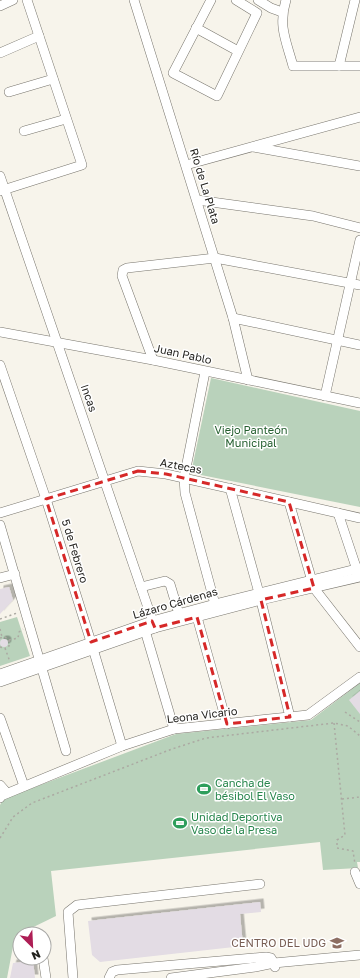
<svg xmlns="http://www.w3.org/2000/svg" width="360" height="978" font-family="'Golos Text',sans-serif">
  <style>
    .green { fill: #b9d2bb }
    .building { fill: #e3dce4; filter: url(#shadow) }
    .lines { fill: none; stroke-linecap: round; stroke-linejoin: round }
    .minor-casing { stroke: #78756d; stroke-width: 10 }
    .path { stroke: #aba9a2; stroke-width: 1.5; stroke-dasharray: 2 3; stroke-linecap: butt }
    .minor { stroke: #fff; stroke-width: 9 }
    .marked { fill: none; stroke: #d62828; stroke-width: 3; stroke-dasharray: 8 5; stroke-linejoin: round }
    .labels { text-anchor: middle; stroke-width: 3; stroke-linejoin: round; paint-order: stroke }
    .street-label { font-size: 11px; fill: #23221e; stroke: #fff }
    .park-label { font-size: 11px; fill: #245f2f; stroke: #fff }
    .leisure-label { font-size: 11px; fill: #27864d; stroke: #fff; text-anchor: start }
    .education-label { font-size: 11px; fill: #785e54; stroke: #fff; text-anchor: end }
  </style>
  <defs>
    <filter id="shadow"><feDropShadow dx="3.5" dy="-3.5" stdDeviation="0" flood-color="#0004"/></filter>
  </defs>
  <rect width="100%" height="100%" fill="#f7f4eb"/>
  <g class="green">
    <path d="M211 378 360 411V507L191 473Z"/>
    <path d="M17 617 30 656 0 666V622Z"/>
    <path d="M360 683V862H357L358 868 323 870 320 842 51 871 56 916 15 936 7 978H0V805L3 799 176 734 311 720Z"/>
  </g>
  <g class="building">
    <path d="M9 587 13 600 0 614V589Z"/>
    <circle cx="4" cy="643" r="4"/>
    <path d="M360 691V714L349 700Z"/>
    <path d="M260 902 261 912 240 914 243 946 100 962 92 955 88 921Z"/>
    <path d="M33 961 35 978H10L13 963Z"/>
  </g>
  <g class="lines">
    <defs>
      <g id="minor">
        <path d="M134 0 233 318 248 380"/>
        <path d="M211 0 173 73 217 96 257 13 236 0"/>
        <path d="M258 0 271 8 282 12"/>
        <path d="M286 0C278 26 286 40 293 66H360"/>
        <path d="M0 6 13 0"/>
        <path d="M196 28 238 51"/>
        <path d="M0 53 39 36"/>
        <path d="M339 66 355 0"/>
        <path d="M9 92 53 79"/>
        <path d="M24 131 66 119"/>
        <path d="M253 147 360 166"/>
        <path d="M186 165 360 117"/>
        <path d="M0 176 155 628"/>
        <path d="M0 191 82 165 27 0"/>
        <path d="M197 200 313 216 360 228"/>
        <path d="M233 318 360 345"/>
        <path d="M0 332 153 360 360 403"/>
        <path d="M153 360 122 276 123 270 127 268 215 258 360 285"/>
        <path d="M0 365 46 499 91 642 122 746"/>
        <path d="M205 372 184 478 185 493 216 608"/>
        <path d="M325 396 360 240"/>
        <path d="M230 488 259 593 290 717"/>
        <path d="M289 502 314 588 360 647"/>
        <path d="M0 513 138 471 166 474 360 518"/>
        <path d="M338 513 358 573"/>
        <path d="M0 525 66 751"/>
        <path d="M0 578 15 574"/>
        <path d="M141 587 165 581 170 584 179 614"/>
        <path d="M197 617 227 724"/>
        <path d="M144 627 174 729"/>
        <path d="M0 674 152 621 215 604 360 568"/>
        <path d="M0 682 155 628 261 600 360 577"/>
        <path d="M0 718 24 786"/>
        <path d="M0 785 7 793"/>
        <path d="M0 798 1 796 122 746 174 729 308 715 360 677"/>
        <path d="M355 872 360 884"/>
        <path d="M43 958 46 978"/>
        <path d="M73 978 68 912 77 905 260 884"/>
        <path d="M109 978 112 972 117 970 266 957 271 958 274 963 275 967"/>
        <path d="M171 978 255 967 274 963 360 955"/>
      </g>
    </defs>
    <use href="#minor" class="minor-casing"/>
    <g class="path">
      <path d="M0 619 17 613"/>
      <path d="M0 629 2 637"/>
      <path d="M0 638 5 637 9 640V646L5 648"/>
      <path d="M9 640 18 638 19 632 23 629"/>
      <path d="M0 647 5 648"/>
      <path d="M5 648 10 662"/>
      <path d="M345 712 360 722"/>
      <path d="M334 723 345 835 337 840V848L353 851 355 864"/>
      <path d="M342 799 360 797"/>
      <path d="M0 838 13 817 32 803 172 749 206 738 334 723 348 726 360 736"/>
    </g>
    <use href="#minor" class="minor"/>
  </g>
  <path class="marked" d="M138 471 166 474 289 502 314 588 261 600 290 717 227 724 197 617 155 628 152 621 91 642 46 499Z"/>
  <defs>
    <symbol id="stadium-bare" viewBox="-9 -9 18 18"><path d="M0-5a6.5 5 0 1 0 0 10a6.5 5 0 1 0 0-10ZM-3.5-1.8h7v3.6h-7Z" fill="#2e9e5b" stroke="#fff" stroke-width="2.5" paint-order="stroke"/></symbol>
    <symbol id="university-bare" viewBox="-9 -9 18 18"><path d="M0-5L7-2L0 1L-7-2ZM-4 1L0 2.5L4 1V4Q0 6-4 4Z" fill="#8d6e63" stroke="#fff" stroke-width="2.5" paint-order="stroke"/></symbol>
  </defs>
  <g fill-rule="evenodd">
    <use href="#stadium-bare" x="194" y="779" width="20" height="20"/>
    <use href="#stadium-bare" x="170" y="813" width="20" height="20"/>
    <use href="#university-bare" x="327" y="933" width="20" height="20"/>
  </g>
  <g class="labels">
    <g class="street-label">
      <text transform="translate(205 186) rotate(73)" y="4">Río de La Plata</text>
      <text transform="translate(183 354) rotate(12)" y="4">Juan Pablo</text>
      <text transform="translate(89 398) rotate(71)" y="4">Incas</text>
      <text transform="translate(181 466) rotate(11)" y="4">Aztecas</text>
      <text transform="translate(75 551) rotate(73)" y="4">5 de Febrero</text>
      <text transform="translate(175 603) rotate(-16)" y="4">Lázaro Cárdenas</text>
      <text transform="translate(202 715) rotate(-7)" y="4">Leona Vicario</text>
    </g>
    <g class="park-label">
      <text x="251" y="434">Viejo Panteón<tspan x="251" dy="13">Municipal</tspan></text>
    </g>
    <g class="leisure-label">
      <text x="215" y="787">Cancha de<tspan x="215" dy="13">bésibol El Vaso</tspan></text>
      <text x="191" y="821">Unidad Deportiva<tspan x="191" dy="13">Vaso de la Presa</tspan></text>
    </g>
    <g class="education-label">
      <text x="326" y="947">CENTRO DEL UDG</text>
    </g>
  </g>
  <g transform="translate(32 946) rotate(156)"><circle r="19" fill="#ffffff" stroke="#a7a7a5"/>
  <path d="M0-3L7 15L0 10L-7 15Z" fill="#ae1e55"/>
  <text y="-6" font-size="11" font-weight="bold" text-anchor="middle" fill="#23221e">N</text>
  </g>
</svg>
